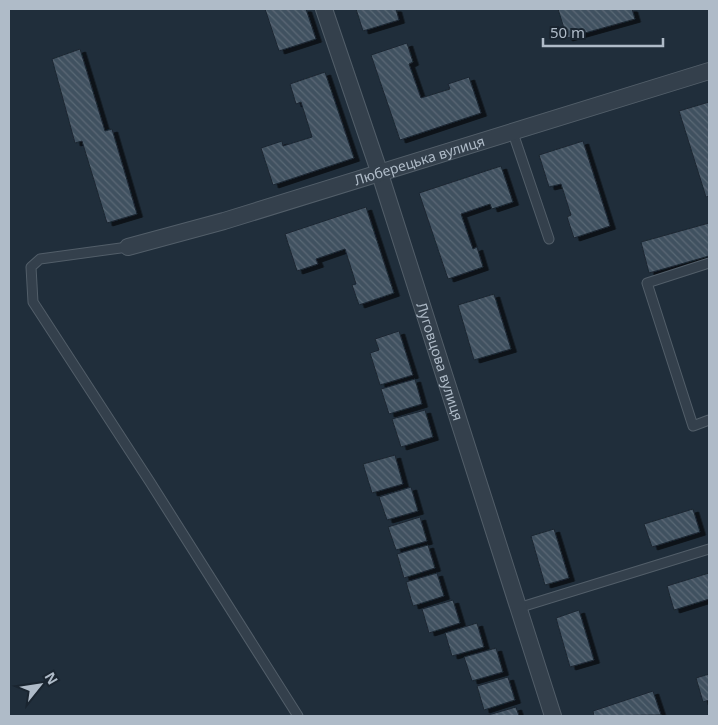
<svg xmlns="http://www.w3.org/2000/svg" width="718" height="725" font-family="'Noto Sans',sans-serif">
  <style>
    .building { fill: url(#building-back-hatch); stroke: #1c2732; filter: url(#shadow) }
    .lines { fill: none; stroke-linecap: round; stroke-linejoin: round }
    .lane-casing { stroke: #525e69; stroke-width: 11 }
    .street-casing { stroke: #525e69; stroke-width: 18 }
    .lane { stroke: #34404c; stroke-width: 9 }
    .street { stroke: #34404c; stroke-width: 16 }
    .labels { text-anchor: middle; stroke-width: 5; stroke-linejoin: round; paint-order: stroke }
    .street-label { font-size: 14px; fill: #afbbc8; stroke: #1a2530 }
  </style>
  <defs>
    <pattern id="building-back-hatch" width="6" height="6" patternUnits="userSpaceOnUse" patternTransform="scale(1.25)"><rect width="6" height="6" fill="#415160"/><path d="M-1 5l2 2M0 0l6 6M5-1l2 2" fill="none" stroke="#5a6875"/></pattern>
    <filter id="shadow"><feDropShadow dx="5.5" dy="3" stdDeviation="0" flood-color="#0009"/></filter>
  </defs>
  <rect width="100%" height="100%" fill="#202e3b"/>
  <g class="building">
    <path d="M265 9H306L316 39 279 51Z"/>
    <path d="M356 9H396L399 20 363 31Z"/>
    <path d="M558 9H632L635 19 567 38Z"/>
    <path d="M407 43 413 62 409 64 421 98 450 89 448 84 469 77 481 113 400 140 371 55Z"/>
    <path d="M80 49 105 131 112 129 137 214 107 223 82 141 75 143 52 59Z"/>
    <path d="M325 72 354 158 273 185 261 148 282 141 283 146 312 137 301 102 296 104 290 84Z"/>
    <path d="M709 102V196L706 197 679 111Z"/>
    <path d="M583 141 610 226 574 238 567 217 571 215 561 184 549 187 539 155Z"/>
    <path d="M501 166 513 202 492 209 490 204 461 214 473 249 477 247 483 267 448 279 419 193Z"/>
    <path d="M366 207 394 293 359 305 352 285 356 284 345 249 316 259 318 264 297 271 285 234Z"/>
    <path d="M709 223V256L649 273 641 242Z"/>
    <path d="M494 294 511 349 474 360 458 305Z"/>
    <path d="M399 331 413 375 380 385 370 353 379 350 375 339Z"/>
    <path d="M415 379 422 404 389 414 381 389Z"/>
    <path d="M425 410 433 437 401 447 392 419Z"/>
    <path d="M395 455 403 484 372 493 363 464Z"/>
    <path d="M411 487 418 511 387 520 379 497Z"/>
    <path d="M693 509 700 532 652 547 644 524Z"/>
    <path d="M420 517 427 541 396 550 388 527Z"/>
    <path d="M554 529 569 578 545 585 531 536Z"/>
    <path d="M428 545 435 568 404 578 397 554Z"/>
    <path d="M437 573 444 596 413 606 406 582Z"/>
    <path d="M709 573V599L674 610 667 586Z"/>
    <path d="M453 600 460 623 429 633 422 609Z"/>
    <path d="M579 610 594 660 570 667 556 618Z"/>
    <path d="M477 623 484 647 452 656 445 633Z"/>
    <path d="M496 648 503 672 472 681 464 657Z"/>
    <path d="M709 674V700L703 702 696 678Z"/>
    <path d="M508 677 515 700 484 710 477 686Z"/>
    <path d="M653 691 661 715 594 716 593 711Z"/>
    <path d="M516 707 519 716H485Z"/>
  </g>
  <g class="lines">
    <defs>
      <g id="lane">
        <path d="M513 133 549 239"/>
        <path d="M128 247 40 259 31 267 33 302 150 482 298 716"/>
        <path d="M709 263 647 283 693 426 709 420"/>
        <path d="M518 608 709 549"/>
      </g>
      <g id="street">
        <path id="s1" d="M324 9 380 174 553 716"/>
        <path id="s2" d="M128 247 224 221 709 71"/>
      </g>
    </defs>
    <use href="#lane" class="lane-casing"/>
    <use href="#street" class="street-casing"/>
    <use href="#lane" class="lane"/>
    <use href="#street" class="street"/>
  </g>
  <g class="labels">
    <g class="street-label">
      <text dy="5" stroke="none"><textPath href="#s2" startOffset="304">Люберецька вулиця</textPath></text>
      <text dy="5" stroke="none"><textPath href="#s1" startOffset="371">Луговцова вулиця</textPath></text>
    </g>
  </g>
  <rect width="718" height="725" fill="none" stroke="#afbbc8" stroke-width="20"/>
  <g transform="translate(40 685) rotate(60)" stroke="#1a2530" stroke-width="4" paint-order="stroke">
  <path d="M0-4L9 19L0 12L-9 19Z" fill="#afbbc8"/>
  <text y="-8" font-size="14" font-weight="bold" text-anchor="middle" fill="#afbbc8">N</text>
  </g>
  <path d="M543 38v8h120v-8" fill="none" stroke="#afbbc8" stroke-width="2.5"/>
  <text x="550" y="38" font-size="15" fill="#afbbc8" stroke="#1a2530" stroke-width="4" paint-order="stroke">50 m</text>
</svg>
